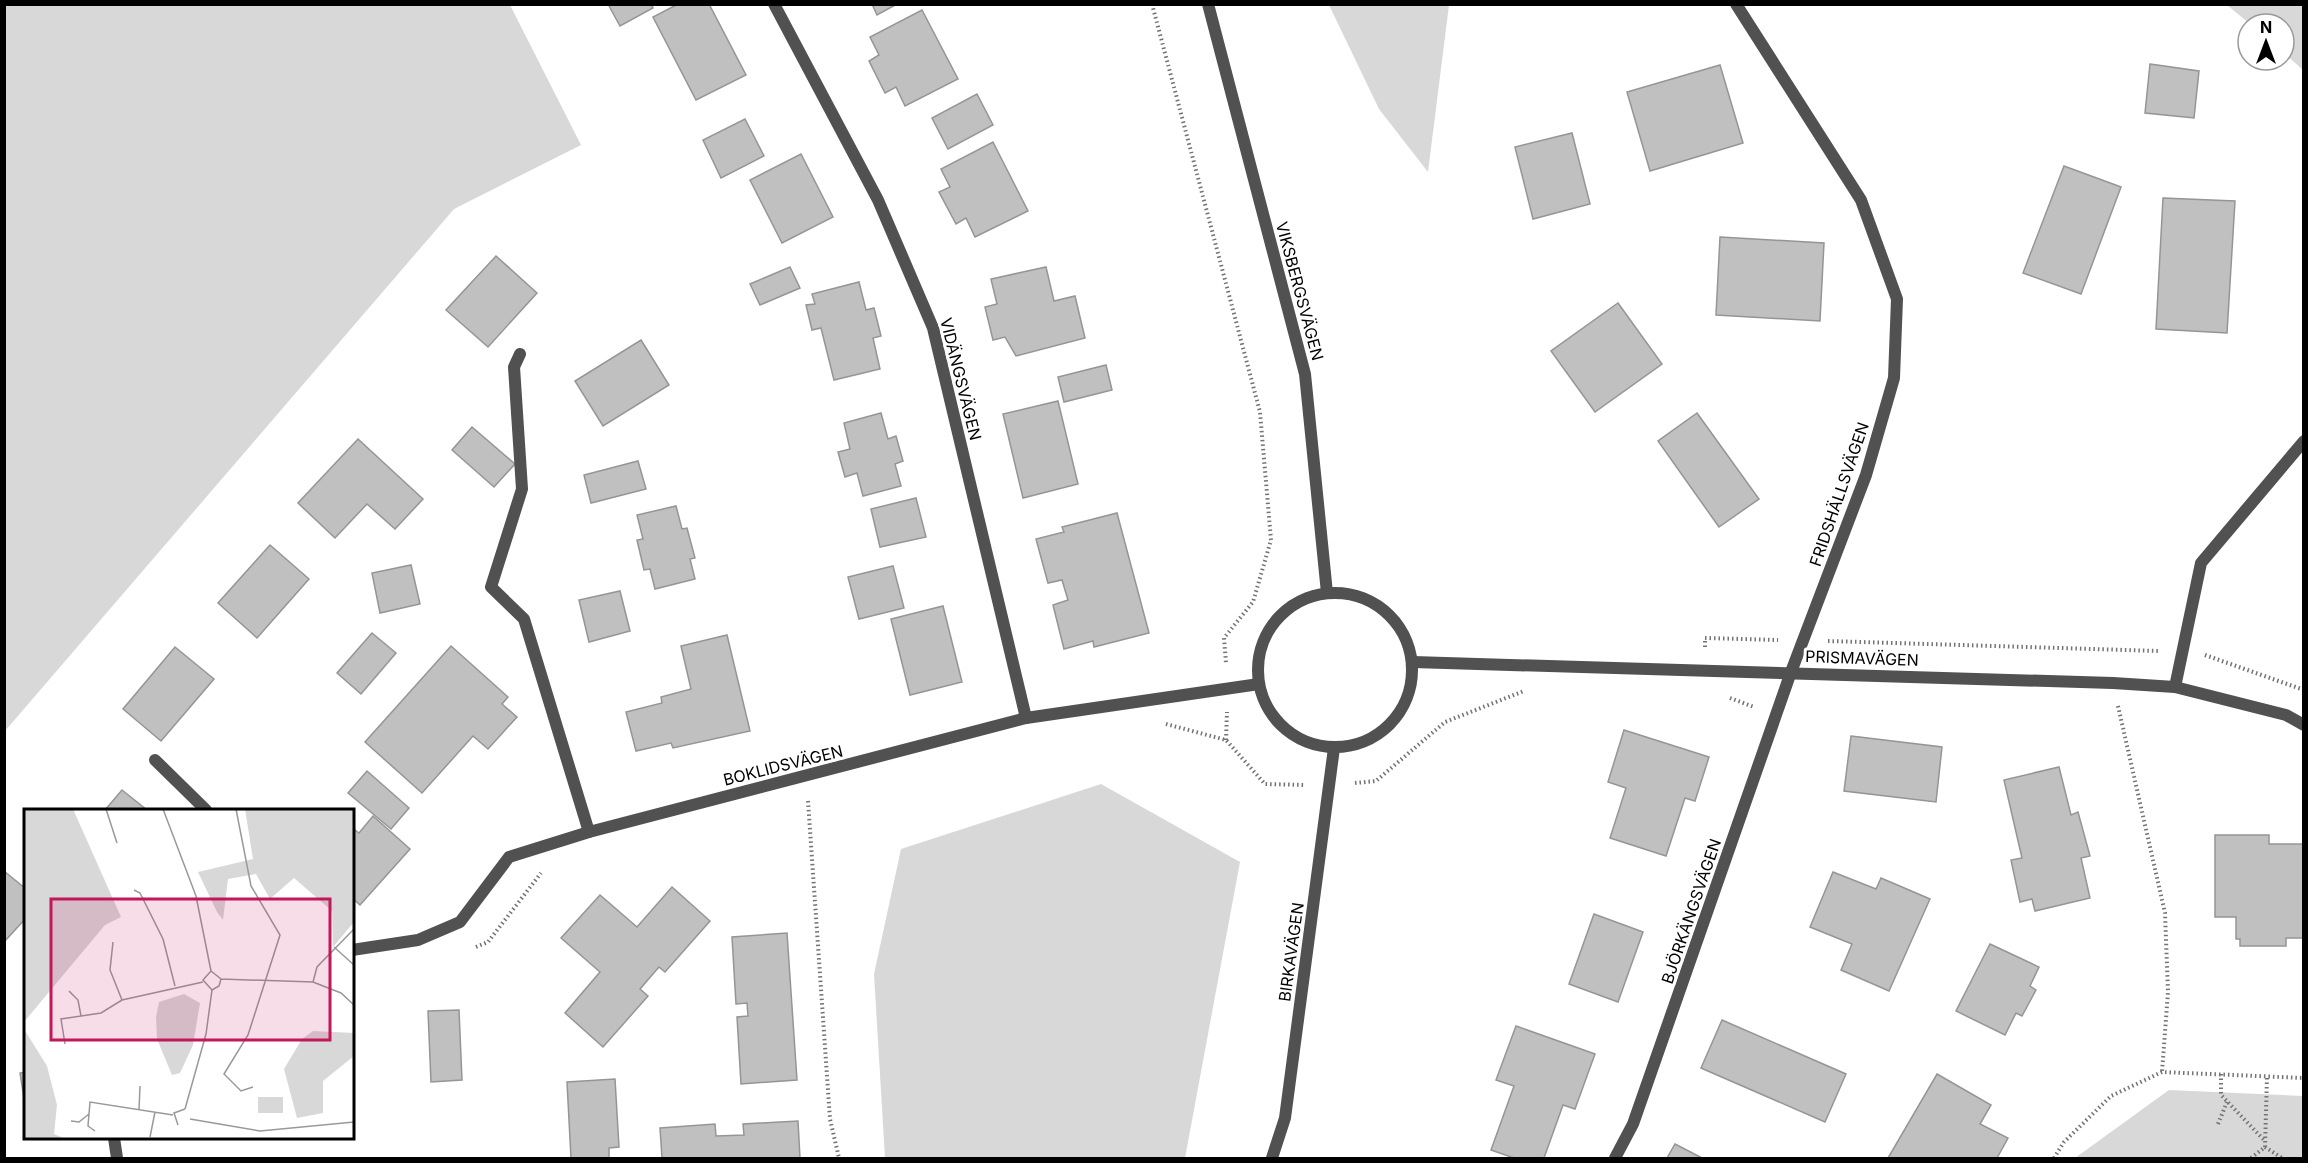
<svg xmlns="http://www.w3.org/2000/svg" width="2308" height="1163" font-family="Inter,sans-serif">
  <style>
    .green { fill: #d8d8d8 }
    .building { fill: #c0c0c0; stroke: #959595; stroke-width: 1.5 }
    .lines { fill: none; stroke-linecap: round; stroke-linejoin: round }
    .path { stroke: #737373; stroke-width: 4; stroke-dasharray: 1.5 3; stroke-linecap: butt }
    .service { stroke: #515151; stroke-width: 12 }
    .minor { stroke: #515151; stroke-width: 12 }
    .tertiary { stroke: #515151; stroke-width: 12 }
    .labels { text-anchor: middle; stroke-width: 6; stroke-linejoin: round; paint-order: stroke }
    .street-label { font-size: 16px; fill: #000; stroke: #fff }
    .inset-road { fill: none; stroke: #999; stroke-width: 1.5 }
    .view { fill: #c2185b; fill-opacity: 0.15; stroke: #c2185b; stroke-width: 3 }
    .inset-edge { fill: none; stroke: #000; stroke-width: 3 }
  </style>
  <rect width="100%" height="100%" fill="#fff"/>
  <g class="green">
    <path d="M5 4 510 5 581 145 454 209 5 731Z"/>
    <path d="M1329 5H1449L1428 172 1379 109Z"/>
    <path d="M2227 5H2303V70L2284 53V24H2250Z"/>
    <path d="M1101 784 1240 862 1185 1158H885L874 974 901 849Z"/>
    <path d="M2169 1090 2303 1096V1158H2075Z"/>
  </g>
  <g class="building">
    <path d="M608 4H651L653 8 620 26Z"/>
    <path d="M678 4H709L746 75 696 100 653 17Z"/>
    <path d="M872 4H897L877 15Z"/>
    <path d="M922 10 958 79 905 106 896 87 885 93 869 61 879 55 870 37Z"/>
    <path d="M2150 64 2199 71 2194 118 2145 113Z"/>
    <path d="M1720 65 1743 143 1650 171 1627 92Z"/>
    <path d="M977 94 993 125 948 149 932 118Z"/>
    <path d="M745 119 764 156 721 178 703 140Z"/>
    <path d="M1572 133 1590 204 1533 219 1515 147Z"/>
    <path d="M993 142 1028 211 975 237 966 218 956 224 939 192 950 187 941 169Z"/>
    <path d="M801 154 833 217 782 243 750 180Z"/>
    <path d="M2064 166 2121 187 2081 294 2023 273Z"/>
    <path d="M2163 198 2235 201 2227 333 2156 329Z"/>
    <path d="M1720 237 1824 243 1820 321 1716 315Z"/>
    <path d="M496 256 537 293 488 347 446 310Z"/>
    <path d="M790 267 800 288 760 305 750 284Z"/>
    <path d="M1046 267 1054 301 1075 296 1085 338 1016 356 1005 337 993 340 985 307 997 304 991 279Z"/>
    <path d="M859 282 866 310 874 308 881 336 873 338 880 369 834 380 821 328 812 330 806 305 815 304 812 294Z"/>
    <path d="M1618 303 1662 364 1595 412 1551 351Z"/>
    <path d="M641 340 669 385 603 426 575 381Z"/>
    <path d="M1106 365 1112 390 1064 402 1058 377Z"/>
    <path d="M1058 401 1078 484 1023 498 1003 414Z"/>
    <path d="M881 413 888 439 896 436 903 461 895 464 901 486 863 496 857 473 845 477 838 452 850 449 844 423Z"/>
    <path d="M1697 413 1759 499 1719 527 1658 441Z"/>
    <path d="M472 427 515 464 494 487 452 450Z"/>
    <path d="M358 439 423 499 395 529 367 504 335 538 298 503Z"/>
    <path d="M638 461 646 489 591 503 584 475Z"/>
    <path d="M916 498 926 537 880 547 871 509Z"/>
    <path d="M676 506 682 529 687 528 695 558 690 559 695 579 655 589 650 569 644 570 637 540 643 539 637 515Z"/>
    <path d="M1117 513 1149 633 1094 647 1093 641 1064 649 1053 605 1068 600 1062 580 1048 583 1036 539 1064 532 1062 527Z"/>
    <path d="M270 545 309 579 257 638 218 603Z"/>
    <path d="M411 565 420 604 380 613 372 573Z"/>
    <path d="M893 566 904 608 859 619 848 577Z"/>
    <path d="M620 591 630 631 589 642 579 600Z"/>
    <path d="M943 606 962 682 910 695 891 619Z"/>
    <path d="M372 633 396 653 361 694 337 673Z"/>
    <path d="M727 635 750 731 673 748 671 743 636 751 626 712 662 703 661 697 691 689 681 646Z"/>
    <path d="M451 646 508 697 502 704 517 717 488 749 473 736 422 793 365 742Z"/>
    <path d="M175 647 214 679 161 741 123 709Z"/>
    <path d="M1624 730 1709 757 1695 801 1685 798 1666 856 1610 838 1626 788 1608 782Z"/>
    <path d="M1851 736 1942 747 1936 802 1844 791Z"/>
    <path d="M2059 767 2071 815 2078 812 2090 856 2081 858 2090 898 2035 911 2032 899 2020 902 2011 860 2022 858 2004 780Z"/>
    <path d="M367 771 409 808 391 829 348 793Z"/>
    <path d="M122 790 147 810H105Z"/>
    <path d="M373 816 410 849 360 905 352 898V828L359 833Z"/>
    <path d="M2215 835H2269V844H2304V938H2286V946H2240V939H2236V917H2215Z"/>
    <path d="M4 871 26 889V918L4 942Z"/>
    <path d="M1833 872 1876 889 1881 878 1930 899 1889 991 1841 970 1852 944 1810 927Z"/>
    <path d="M672 887 710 921 665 972 659 967 640 989 648 996 603 1047 565 1013 600 972 561 938 600 895 637 927Z"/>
    <path d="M1594 914 1643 932 1618 1002 1569 984Z"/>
    <path d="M787 933 797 1080 741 1084 737 1017 748 1016 747 1003 736 1004 732 937Z"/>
    <path d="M1990 944 2039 967 2030 986 2036 990 2022 1016 2016 1013 2005 1035 1956 1011Z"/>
    <path d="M459 1010 462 1080 431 1082 428 1011Z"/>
    <path d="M1722 1020 1846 1074 1825 1122 1701 1068Z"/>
    <path d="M1516 1026 1595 1054 1575 1109 1563 1105 1544 1158H1514L1491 1150 1514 1086 1496 1080Z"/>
    <path d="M26 1072V1111L20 1073Z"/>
    <path d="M1937 1074 1991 1105 1980 1124 2008 1138 1997 1158H1888Z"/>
    <path d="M615 1079 619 1147 609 1148V1158H571L567 1082Z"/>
    <path d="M798 1121 800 1158H662L660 1128 715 1124 716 1136 744 1135 743 1124Z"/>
    <path d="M1675 1144 1702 1158H1667Z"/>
  </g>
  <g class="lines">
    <g class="path">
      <path d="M1152 4 1260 412 1271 540 1253 602 1224 638 1226 663"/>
      <path d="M1828 641 2159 651"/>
      <path d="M1705 647V638L1778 640"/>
      <path d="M2205 655 2304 690"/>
      <path d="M1730 698 1754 707"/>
      <path d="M2118 706 2165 913 2168 992 2162 1072"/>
      <path d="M1166 724 1226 740 1265 784 1305 785"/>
      <path d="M1226 740 1227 712"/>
      <path d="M1355 783 1376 781 1445 722 1524 691"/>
      <path d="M808 801 830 1119 839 1158"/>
      <path d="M476 947 488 942 541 873"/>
      <path d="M2221 1074V1095L2265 1141"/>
      <path d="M2218 1124 2227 1102"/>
      <path d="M2265 1147 2267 1077"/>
      <path d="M2265 1147 2282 1158"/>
      <path d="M2054 1158 2064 1142 2111 1096 2162 1072 2304 1078"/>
      <path d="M2251 1158 2265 1147"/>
    </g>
    <g class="service">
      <path d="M520 354 514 367 522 489 491 587 524 619 589 832"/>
      <path d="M155 760 206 810"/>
      <path d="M114 1138 117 1158"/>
    </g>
    <g class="minor">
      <path d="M774 4 878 200 933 328 1026 718"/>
      <path d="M1413 662 2113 683 2175 687 2286 715 2304 725"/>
      <path d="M2175 687 2201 563 2304 441"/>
      <path d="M352 950 418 940 460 922 509 857 589 832 1026 718 1259 684"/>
      <path d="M1615 1158 1633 1124 1791 672 1866 475 1894 378 1897 299 1861 200 1736 4"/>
    </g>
    <g class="tertiary">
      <path d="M1208 4 1305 374 1327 593"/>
      <circle cx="1335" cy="670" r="77"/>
      <path d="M1272 1158 1285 1118 1334 748"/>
    </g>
  </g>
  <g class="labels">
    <g class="street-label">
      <text transform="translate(1300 291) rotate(75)" y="6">VIKSBERGSVÄGEN</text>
      <text transform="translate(961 379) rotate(76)" y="6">VIDÄNGSVÄGEN</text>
      <text transform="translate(1839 494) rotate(-71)" y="6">FRIDSHÄLLSVÄGEN</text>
      <text transform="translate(1862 658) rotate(2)" y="6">PRISMAVÄGEN</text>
      <text transform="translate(783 765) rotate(-14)" y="6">BOKLIDSVÄGEN</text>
      <text transform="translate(1691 911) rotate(-71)" y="6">BJÖRKÄNGSVÄGEN</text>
      <text transform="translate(1291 952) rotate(-82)" y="6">BIRKAVÄGEN</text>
    </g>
  </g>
  <g transform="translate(24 809)">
    <rect width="330" height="330" fill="#fff"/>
    <path d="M5 0H49L97 108 81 116 0 213V3ZM221 0H330V113L309 138 308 102 270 69 246 90 232 65 204 70 199 111 193 103 174 63 229 50ZM160 185 176 194 169 236 156 264 148 266 133 230 132 208 135 193ZM0 220 23 257 33 296 30 325 41 330H0ZM289 222 330 224V247L299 272V304L273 309 260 260 278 230ZM234 288H259V304H234Z" fill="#d8d8d8"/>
    <path class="inset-road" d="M82 0 93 34M139 0 172 87 187 162M212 0 227 77 256 126 224 226 200 265 217 282 229 278M110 81 116 84 139 130 151 177M89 133 86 161 98 191M310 138 330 156M187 162 197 170 195 177 188 181M187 162 179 171 188 181M197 170 289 173 317 184 330 196M289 173 293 158 330 120M45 182 54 191 57 207M41 235 37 210 77 204 98 191 179 173M161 300 182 225 188 181M115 301 116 277M166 310 236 322 330 313M47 312 55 313 65 305M154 316 150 304 161 300M71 322 64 317 66 293 149 306M126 328 131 303"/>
    <path class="view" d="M27 90H306V231H27Z"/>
    <rect width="330" height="330" class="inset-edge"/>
  </g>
  <rect width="2308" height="1163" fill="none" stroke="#000000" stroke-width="12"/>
  <g transform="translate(2266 42)"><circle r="28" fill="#ffffff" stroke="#999999" stroke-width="1.5"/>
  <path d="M0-4.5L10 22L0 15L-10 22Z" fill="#000000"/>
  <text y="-9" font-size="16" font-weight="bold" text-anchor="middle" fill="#000000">N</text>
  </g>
</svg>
